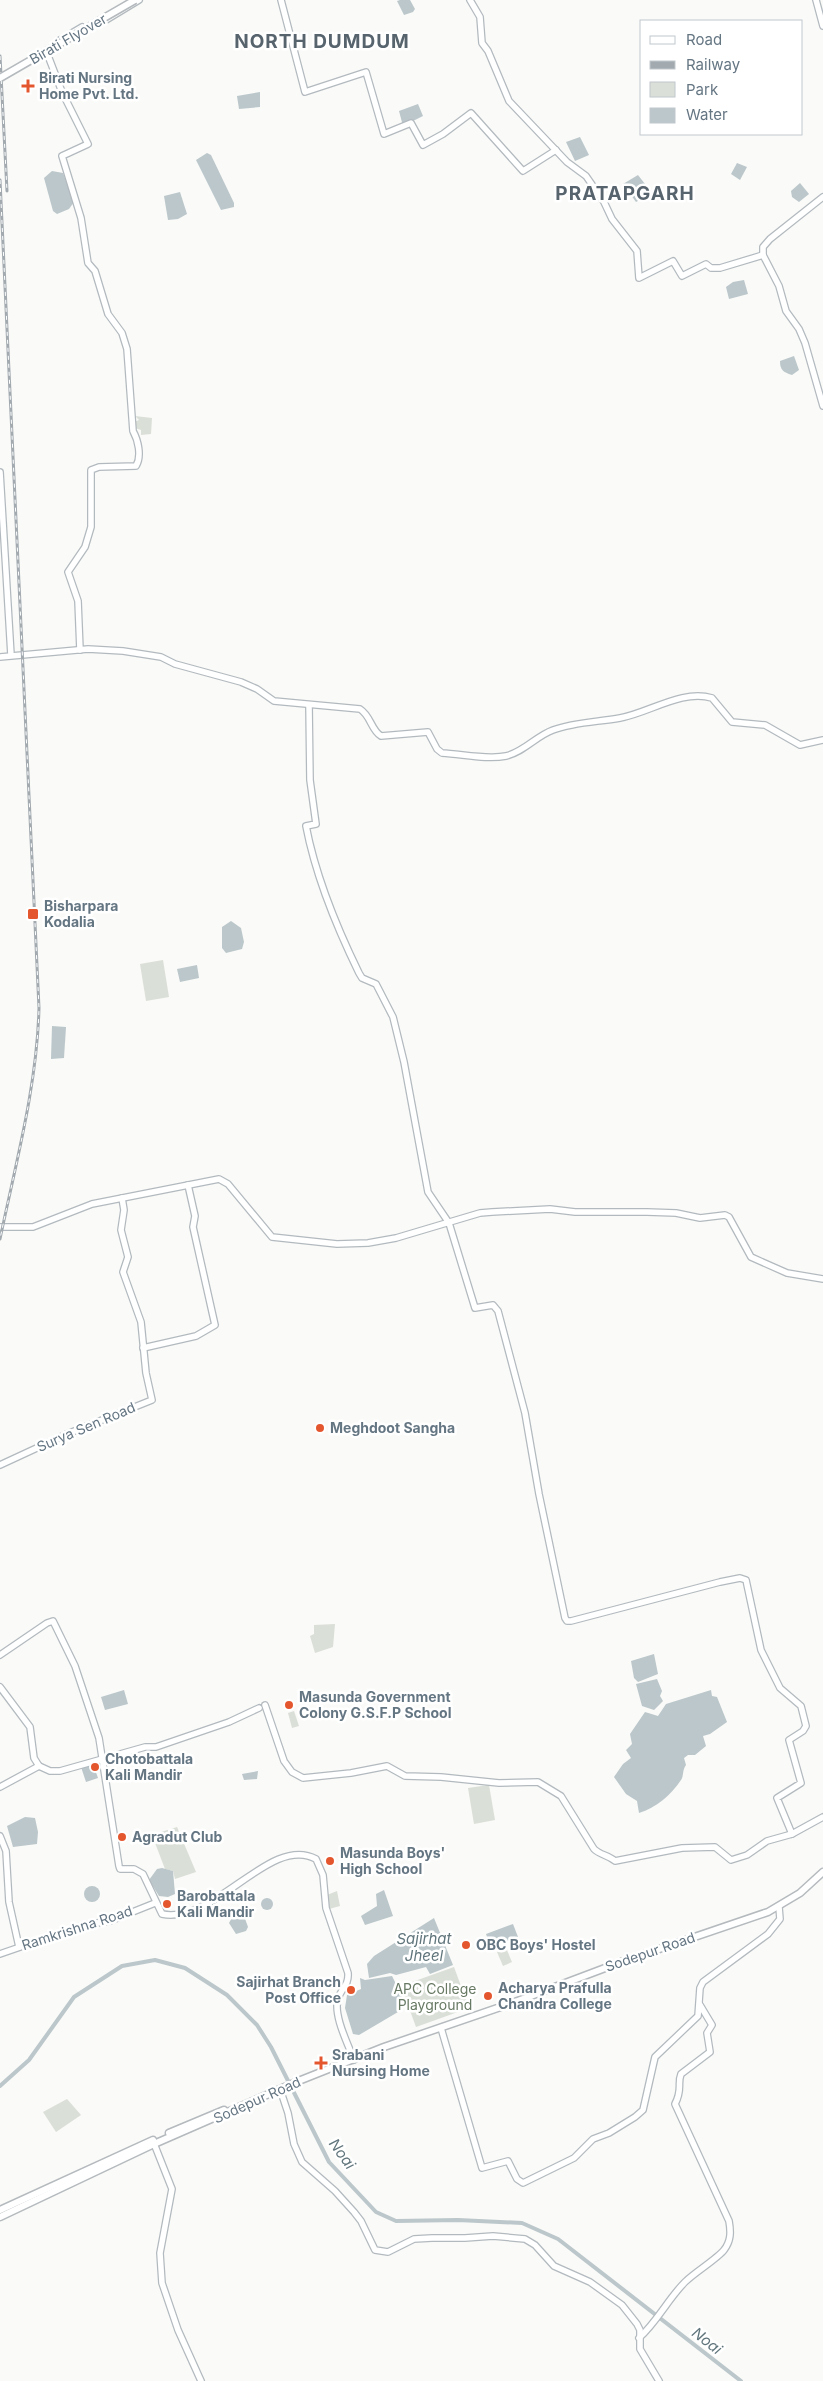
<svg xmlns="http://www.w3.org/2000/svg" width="823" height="2381" font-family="Inter,sans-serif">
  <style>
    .green { fill: #dadfd7 }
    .water { fill: #bbc7cb }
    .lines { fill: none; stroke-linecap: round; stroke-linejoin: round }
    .canal { stroke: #bbc7cb; stroke-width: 4 }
    .secondary-casing { stroke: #b3babf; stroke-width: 8 }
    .primary-casing { stroke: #b5babe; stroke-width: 9 }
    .secondary { stroke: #fff; stroke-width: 5.5 }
    .primary { stroke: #fff; stroke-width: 6 }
    .rail-casing { stroke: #a2aab0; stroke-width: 3 }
    .rail { stroke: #fff; stroke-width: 1; stroke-dasharray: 4; stroke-linecap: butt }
    .primary-bridge-casing { stroke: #b5babe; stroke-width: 9; stroke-linecap: butt }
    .primary-bridge { stroke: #fff; stroke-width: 6 }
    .poi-dot { fill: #e4572e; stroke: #fff; stroke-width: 2 }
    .labels { text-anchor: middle; stroke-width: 5; stroke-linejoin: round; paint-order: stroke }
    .street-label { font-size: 14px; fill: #657683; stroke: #fff }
    .poi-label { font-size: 14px; font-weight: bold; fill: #657683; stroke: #fff; text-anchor: start }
    .park-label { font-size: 14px; fill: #687a64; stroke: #fff }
    .water-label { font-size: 15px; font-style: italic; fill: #60757c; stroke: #fff }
    .district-label { font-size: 19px; font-weight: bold; letter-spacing: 1px; fill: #57646e; stroke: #fff }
  </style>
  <rect width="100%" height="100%" fill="#fafaf8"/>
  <g class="green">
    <path d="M135 416 152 418 151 434 141 435V430L135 428 134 422 139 420Z"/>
    <path d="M163 960 169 997 146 1001 140 964Z"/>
    <path d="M335 1624 333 1647 315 1653 310 1636 314 1634V1625Z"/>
    <path d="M294 1711 299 1726 292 1728 288 1713Z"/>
    <path d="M489 1785 495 1820 474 1824 468 1788Z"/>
    <path d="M177 1827 196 1872 175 1879 173 1871 165 1869 152 1835Z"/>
    <path d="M337 1891 340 1906 329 1909 327 1895Z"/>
    <path d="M506 1948 512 1962 503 1966 497 1952Z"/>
    <path d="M454 1967 469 2008 416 2027 401 1986Z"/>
    <path d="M67 2099 81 2115 56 2132 43 2112Z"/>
  </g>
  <g class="water">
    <path d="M400 0H410L415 9 413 12 404 15 397 1Z"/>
    <path d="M260 92V107L239 109 237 96Z"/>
    <path d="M418 104 423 116 403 126 399 111Z"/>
    <path d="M580 137 589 155 575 161 566 142Z"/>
    <path d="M207 153 211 155 234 203V207L221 210 196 160Z"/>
    <path d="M737 163 747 167 740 180 731 174Z"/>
    <path d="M52 171 63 173 74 202 69 209 57 214 53 211 44 178Z"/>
    <path d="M638 175 645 184 649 195 636 202 623 184Z"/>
    <path d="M800 183 809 194 799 202 792 197 791 191Z"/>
    <path d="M180 192 187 214 178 219 168 220 164 196Z"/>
    <path d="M744 280 748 294 729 299 726 287 733 282Z"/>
    <path d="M794 356 799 370 792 375C783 372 780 370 780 361Z"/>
    <path d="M231 921 241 928 244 942 242 949 226 953 222 948V927Z"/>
    <path d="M197 965 199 978 180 982 177 969Z"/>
    <path d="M52 1026 66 1027 64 1058 51 1059Z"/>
    <path d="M654 1654 658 1674 638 1682 634 1678 631 1661Z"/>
    <path d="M657 1679 662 1691 660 1696 663 1701 654 1710 642 1706 636 1684Z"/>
    <path d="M124 1690 128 1704 105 1710 101 1697Z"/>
    <path d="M711 1690 712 1696 717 1697 727 1722 710 1734 703 1736 706 1746 695 1755H688L684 1758 686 1765C682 1770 684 1776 681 1780 671 1795 656 1808 639 1813L637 1801 626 1794 614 1777 623 1764 631 1758 626 1750 632 1744 630 1734 645 1712 658 1716 666 1704Z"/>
    <path d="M93 1764 98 1778 86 1782 81 1767Z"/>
    <path d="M258 1771 257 1779 244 1780 242 1774Z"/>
    <path d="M25 1817 35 1818 38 1832 37 1844 13 1847 7 1826Z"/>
    <path d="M162 1868 173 1871 175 1894 168 1897 159 1896 149 1880 157 1869Z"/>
    <circle cx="92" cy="1894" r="8"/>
    <path d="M384 1890 393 1916 365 1925 361 1916 377 1906 376 1894Z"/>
    <circle cx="267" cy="1904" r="6"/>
    <path d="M243 1913 248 1927 246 1931 236 1934 229 1923 233 1916Z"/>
    <path d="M434 1918 453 1965 430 1974 426 1967 396 1975 390 1973 369 1978 367 1964 374 1956Z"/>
    <path d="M513 1924 518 1937 491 1947 486 1934Z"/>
    <path d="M392 1976 402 1996 398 2012 359 2035 353 2034 345 2008 347 1995 361 1989 360 1978 365 1980Z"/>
  </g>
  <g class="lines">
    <path class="canal" d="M0 2086 29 2060 74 1997 122 1966 155 1960 185 1968 227 1995 257 2025 271 2047 329 2162 376 2212 396 2221 458 2220 522 2223 558 2239 741 2381"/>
    <defs>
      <g id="secondary">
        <path d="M281 0 305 92 366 72 384 134 411 123 423 145 443 134 471 113 523 171 556 150"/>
        <path d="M470 0 480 17 482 43 488 51 509 101 567 162 586 176 604 202 612 219 637 251 639 278 673 261 682 276 706 264 711 268H720L763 255 779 286 786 311 799 329 805 343 823 406"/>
        <path d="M816 0 823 26"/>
        <path d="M106 20 139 0"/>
        <path d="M60 40 82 27"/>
        <path d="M47 53 62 92 88 144 62 156 81 218 88 263 95 271 108 314 122 333 127 349 133 431C138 440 142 456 136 466L99 467 91 470V527L85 547 68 572 78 601 80 650"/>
        <path d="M763 255V247L770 239 823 197"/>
        <path d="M0 472 11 655"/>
        <path d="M0 657 88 649 123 651 161 657 175 664 241 682 257 689 274 701 360 709C371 716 371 730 381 736L428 732 437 749 442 753C462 754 487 760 506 756 524 752 536 736 553 730 575 722 598 722 620 718 649 713 682 689 712 698L732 722 765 725 800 745 823 740"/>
        <path d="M309 705 310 780 316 824 306 826C316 878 336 926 359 973L362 978 376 984 393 1017 404 1062 428 1192 449 1223 475 1308 493 1305 498 1311 525 1413 539 1494 565 1618 567 1621H571L720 1582 740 1578 746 1580 761 1650 780 1688 801 1706 806 1726 803 1731 789 1740 801 1783 777 1798 792 1834"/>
        <path d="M0 1227H33L92 1204 219 1179 228 1184 272 1237 337 1244 368 1243 396 1238 480 1213 492 1212 550 1209 575 1212H647L676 1213 700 1218 725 1215 729 1217 751 1257 787 1273 823 1279"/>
        <path d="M143 1348 196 1336 215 1325 193 1227 195 1216 188 1185"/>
        <path d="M0 1465 67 1434 152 1400 146 1373 141 1322 123 1272 128 1257 121 1230 124 1210 122 1198"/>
        <path d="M0 1655 47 1623 53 1621 75 1666 99 1738 119 1866 120 1869H134L143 1874 162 1914C215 1925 270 1834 316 1859L323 1875 326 1908 348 1973C349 1986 341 1988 338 1999 333 2015 348 2044 354 2060"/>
        <path d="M0 1687 30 1727 34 1758 39 1766"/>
        <path d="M265 1705 284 1761 292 1772 303 1778 351 1773 387 1766 405 1776 441 1777 499 1783 538 1782 561 1796 594 1849C600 1855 608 1855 615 1861L682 1848 715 1847 731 1860 747 1855 767 1841 792 1834 823 1817"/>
        <path d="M0 1787 39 1766 50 1771H60L145 1747H156L229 1722 259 1708"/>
        <path d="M0 1836 6 1851 9 1902 19 1947"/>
        <path d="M0 1954 84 1925 110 1921 155 1903"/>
        <path d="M441 2028 482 2168 508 2161 517 2179 523 2183 574 2158 593 2139 609 2133 635 2117 643 2110 655 2057 698 2016 700 1988 703 1982 768 1934 780 1919 779 1907"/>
        <path d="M280 2089 288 2113 294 2144 302 2162 335 2191 354 2212 361 2221 375 2250 388 2252 414 2239 432 2238H465L493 2236 525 2239 535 2245 554 2266 590 2282 622 2305 637 2324 640 2330V2349L659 2381"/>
        <path d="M153 2141 172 2189 160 2253 162 2283 178 2330 201 2381"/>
        <path d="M639 2338C657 2322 668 2299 685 2282 695 2272 717 2259 724 2250 731 2241 731 2232 729 2221L675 2104C683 2089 677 2084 681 2074L710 2052 707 2033 712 2025 700 2005"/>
      </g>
      <g id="primary">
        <path d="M169 2133 224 2110"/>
        <path d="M0 2210 153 2140"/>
        <path d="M0 2217 154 2144 301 2080 384 2047 515 2002 621 1962 768 1912 800 1893 823 1872"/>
      </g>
    </defs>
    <use href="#secondary" class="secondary-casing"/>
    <use href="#primary" class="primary-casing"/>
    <use href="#secondary" class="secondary"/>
    <use href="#primary" class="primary"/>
    <defs>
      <g id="rail">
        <path d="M0 56 7 191"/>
        <path d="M0 180 39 1008C37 1086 16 1162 0 1239"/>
      </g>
    </defs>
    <use href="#rail" class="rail-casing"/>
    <use href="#rail" class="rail"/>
    <defs>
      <path id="primary-bridge" d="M0 78 135 0"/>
    </defs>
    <use href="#primary-bridge" class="primary-bridge-casing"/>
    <use href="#primary-bridge" class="primary-bridge"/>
  </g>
  <g class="poi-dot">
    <path d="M25.5 78.5h5v5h5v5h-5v5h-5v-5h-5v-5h5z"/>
    <rect x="27" y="908" width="12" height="12" rx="2.5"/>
    <circle cx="320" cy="1428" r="5"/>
    <circle cx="289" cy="1705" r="5"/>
    <circle cx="95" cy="1767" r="5"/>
    <circle cx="122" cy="1837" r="5"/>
    <circle cx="330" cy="1861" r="5"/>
    <circle cx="167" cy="1904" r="5"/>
    <circle cx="466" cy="1945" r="5"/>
    <circle cx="351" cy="1990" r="5"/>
    <circle cx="488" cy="1996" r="5"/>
    <path d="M318.5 2055.5h5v5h5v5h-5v5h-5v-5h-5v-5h5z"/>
  </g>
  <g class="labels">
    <g class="street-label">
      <text transform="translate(68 39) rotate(-30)" y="5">Birati Flyover</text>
      <text transform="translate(86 1427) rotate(-23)" y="5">Surya Sen Road</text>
      <text transform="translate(77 1928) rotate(-18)" y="5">Ramkrishna Road</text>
      <text transform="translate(650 1952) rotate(-19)" y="5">Sodepur Road</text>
      <text transform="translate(257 2100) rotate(-24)" y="5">Sodepur Road</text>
    </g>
    <g class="poi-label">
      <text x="39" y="83">Birati Nursing<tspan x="39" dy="16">Home Pvt. Ltd.</tspan></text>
      <text x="44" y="911">Bisharpara<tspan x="44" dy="16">Kodalia</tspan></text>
      <text x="330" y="1433">Meghdoot Sangha</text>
      <text x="299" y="1702">Masunda Government<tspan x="299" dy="16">Colony G.S.F.P School</tspan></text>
      <text x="105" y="1764">Chotobattala<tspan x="105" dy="16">Kali Mandir</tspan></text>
      <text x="132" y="1842">Agradut Club</text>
      <text x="340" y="1858">Masunda Boys'<tspan x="340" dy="16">High School</tspan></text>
      <text x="177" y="1901">Barobattala<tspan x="177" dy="16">Kali Mandir</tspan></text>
      <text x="476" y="1950">OBC Boys' Hostel</text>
      <text x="341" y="1987" text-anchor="end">Sajirhat Branch<tspan x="341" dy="16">Post Office</tspan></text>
      <text x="498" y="1993">Acharya Prafulla<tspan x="498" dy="16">Chandra College</tspan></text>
      <text x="332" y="2060">Srabani<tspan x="332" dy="16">Nursing Home</tspan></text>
    </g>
    <g class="park-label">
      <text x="435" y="1994">APC College<tspan x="435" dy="16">Playground</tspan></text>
    </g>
    <g class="water-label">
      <text x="424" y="1944">Sajirhat<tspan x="424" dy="17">Jheel</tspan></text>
      <text transform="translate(342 2154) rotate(54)" y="5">Noai</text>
      <text transform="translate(707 2341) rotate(38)" y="5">Noai</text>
    </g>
    <g class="district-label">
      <text x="322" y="48">NORTH DUMDUM</text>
      <text x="625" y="200">PRATAPGARH</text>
    </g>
  </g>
  <rect x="640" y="20" width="162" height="115" fill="#ffffff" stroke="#c1c8cd"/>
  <rect x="650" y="36" width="25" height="8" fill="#ffffff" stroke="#c1c8cd"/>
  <text x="686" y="45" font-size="15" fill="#657683">Road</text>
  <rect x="650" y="61" width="25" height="8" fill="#a2aab0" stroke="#c1c8cd"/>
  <text x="686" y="70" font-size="15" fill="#657683">Railway</text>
  <rect x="650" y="82" width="25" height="15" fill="#dadfd7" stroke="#c1c8cd"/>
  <text x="686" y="95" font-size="15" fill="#657683">Park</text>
  <rect x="650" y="108" width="25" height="15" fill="#bbc7cb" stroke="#c1c8cd"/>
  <text x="686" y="120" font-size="15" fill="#657683">Water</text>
</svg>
